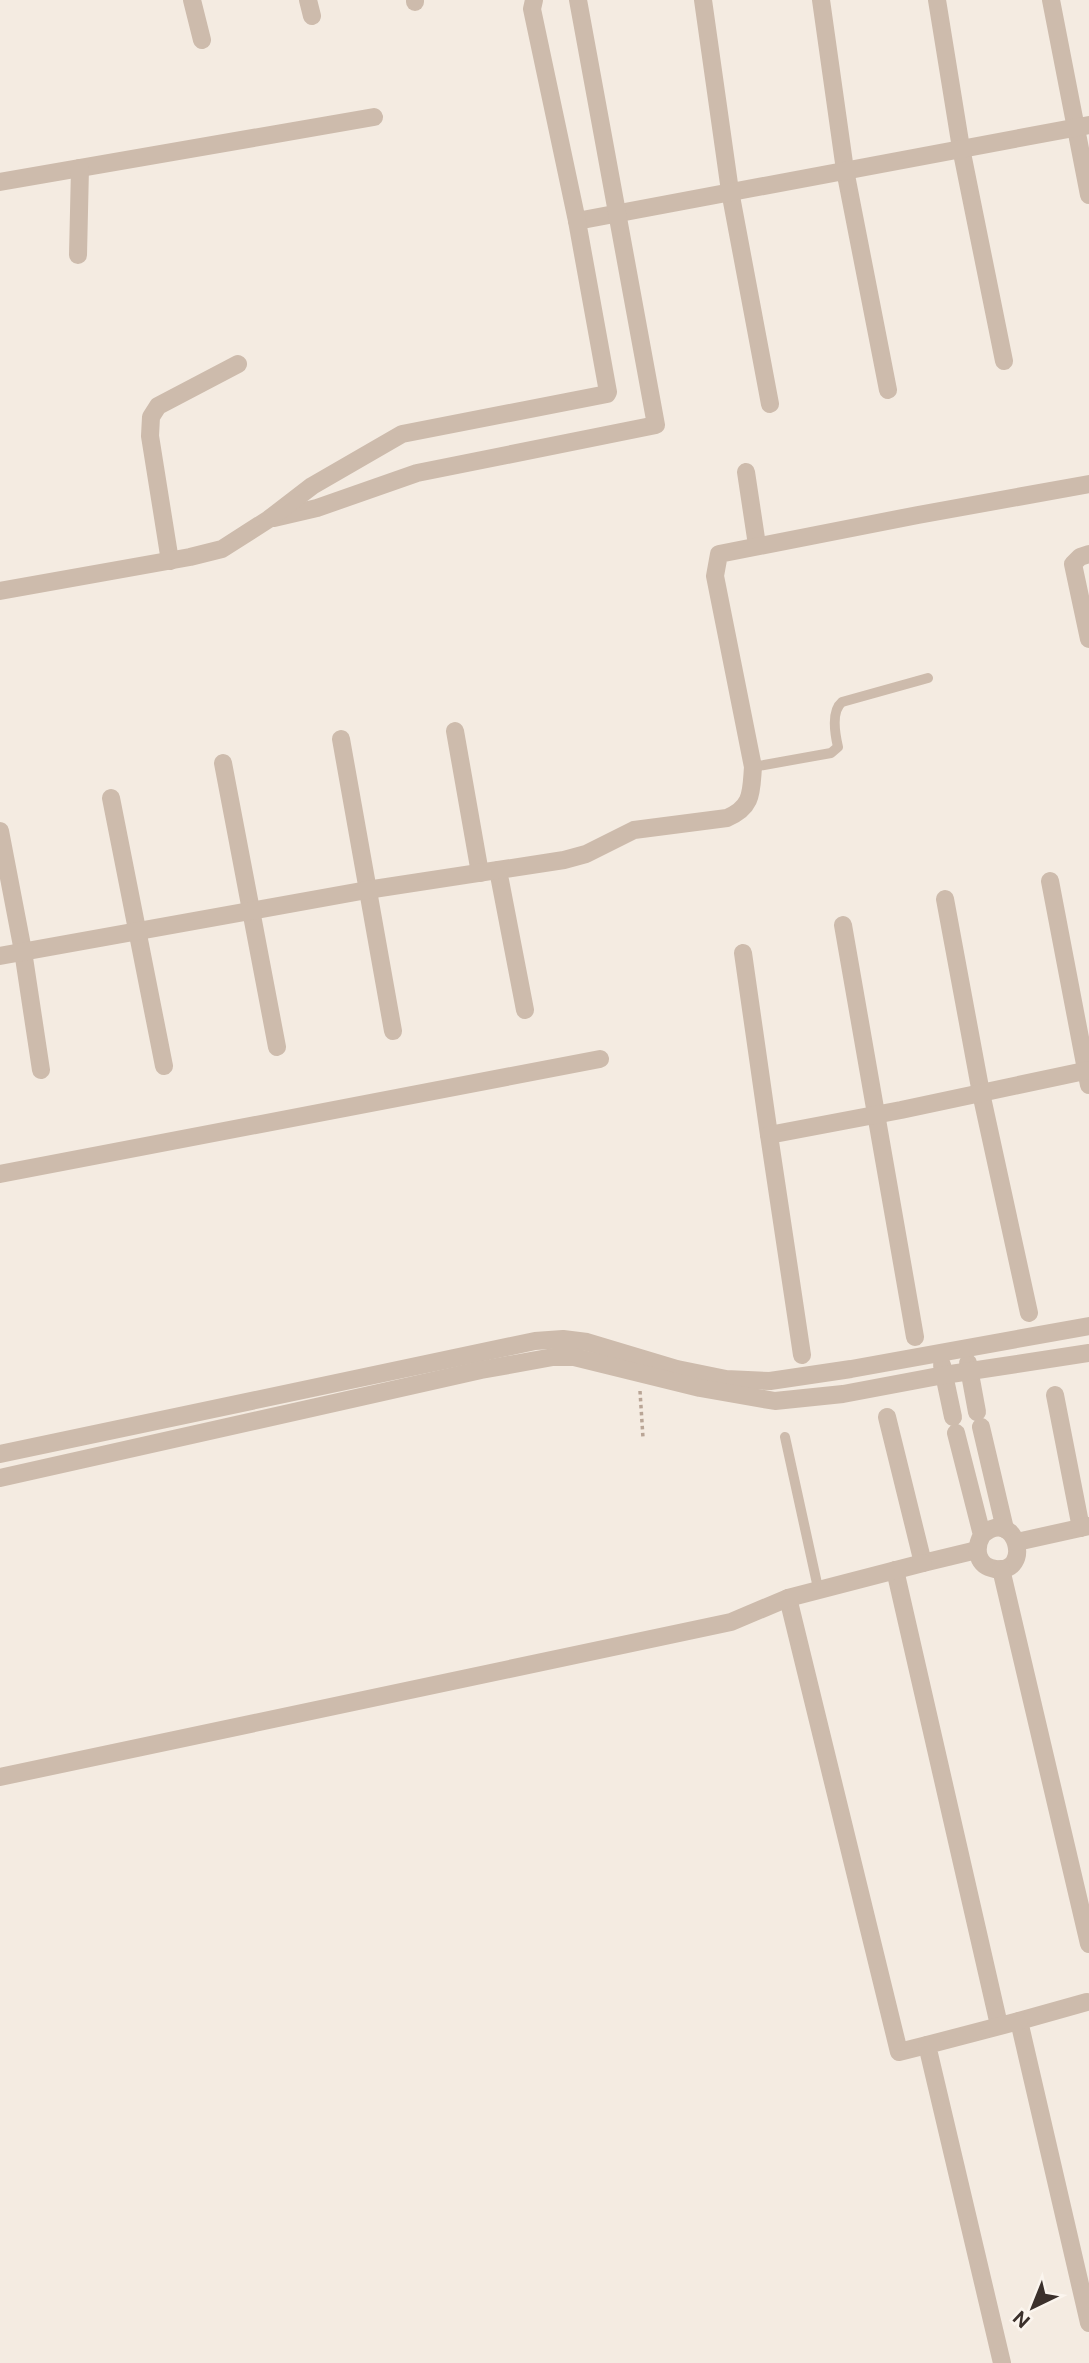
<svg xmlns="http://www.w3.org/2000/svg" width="1089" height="2363" font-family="'Public Sans',sans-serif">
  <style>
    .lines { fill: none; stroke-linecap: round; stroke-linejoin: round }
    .path { stroke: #b9a596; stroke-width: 3.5; stroke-dasharray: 3.5 3.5; stroke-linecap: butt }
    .lane { stroke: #cdbbac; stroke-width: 10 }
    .street { stroke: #cdbbac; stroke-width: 18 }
  </style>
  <rect width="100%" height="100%" fill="#f4ebe1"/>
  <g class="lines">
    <path class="path" d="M640 1391 643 1438"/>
    <g class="lane">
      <path d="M753 767 831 753 838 747C835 734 831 711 842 702L928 678"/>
      <path d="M785 1437 818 1588"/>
    </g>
    <g class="street">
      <path d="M192 0 202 40"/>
      <path d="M308 0 312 16"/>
      <path d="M415 0V2"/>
      <path d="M703 0 730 191 770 404"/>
      <path d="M821 0 845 170 888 390"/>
      <path d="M937 0 961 148 1004 361"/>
      <path d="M1051 0 1089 195"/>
      <path d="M0 182 374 117"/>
      <path d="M577 221 1089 125"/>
      <path d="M78 255 80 168"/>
      <path d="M746 472 757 545"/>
      <path d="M274 518 317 508 417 473 656 425 578 0"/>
      <path d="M1089 554 1080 557 1073 564 1089 639"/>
      <path d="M170 561 150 436 151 417 158 406 238 364"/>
      <path d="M0 591 190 557 222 549 269 519 312 486 402 434 607 394 608 392 577 221 532 9 534 0"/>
      <path d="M455 731 480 873"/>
      <path d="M341 739 393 1031"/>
      <path d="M223 763 277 1047"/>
      <path d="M111 798 164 1066"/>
      <path d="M0 831 23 951 41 1070"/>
      <path d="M498 870 525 1010"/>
      <path d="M1050 881 1089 1085"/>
      <path d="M945 899 981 1093 1029 1313"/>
      <path d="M843 925 915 1337"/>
      <path d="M743 953 769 1135"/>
      <path d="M0 956 367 890 564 860 586 854 634 830 727 818C753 807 751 792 753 767L715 576 719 554 918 515 1089 484"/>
      <path d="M0 1174 600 1059"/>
      <path d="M802 1355 769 1135 901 1110 1089 1070"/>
      <path d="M968 1363 977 1412"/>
      <path d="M942 1365 953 1417"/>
      <path d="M1055 1395 1081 1528"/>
      <path d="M887 1417 923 1563 977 1550"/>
      <path d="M981 1427 1005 1529"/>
      <path d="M956 1433 982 1535C974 1549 977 1566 995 1569 1034 1575 1016 1505 982 1535"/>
      <path d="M0 1454 535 1341 563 1339 587 1342 677 1369 726 1379 770 1381 851 1369 1089 1326"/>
      <path d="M0 1478 481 1370 553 1357H574L700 1388 775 1401 843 1394 944 1375 1089 1353"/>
      <path d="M1017 1542 1089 1526"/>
      <path d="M1001 1569 1089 1944"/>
      <path d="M895 1570 999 2025"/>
      <path d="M788 1598 899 2052 927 2045"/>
      <path d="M0 1777 731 1622 788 1598 923 1563"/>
      <path d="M1087 2002 1019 2021 1089 2323"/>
      <path d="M1002 2363 927 2045 1019 2021"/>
    </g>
  </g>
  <g transform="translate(1033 2307) rotate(223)" stroke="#fbf5ee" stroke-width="5" paint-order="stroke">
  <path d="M0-5L12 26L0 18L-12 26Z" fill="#3b302b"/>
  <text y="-10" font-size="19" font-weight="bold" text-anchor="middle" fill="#3b302b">N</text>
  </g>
</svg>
